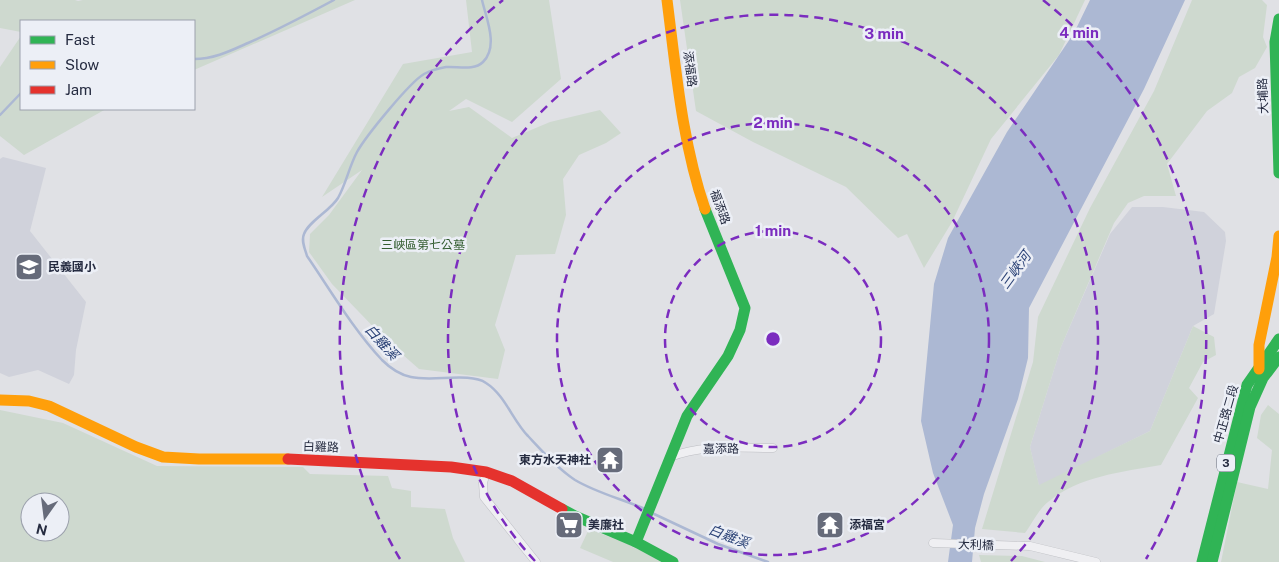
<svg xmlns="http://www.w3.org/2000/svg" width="1279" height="562" font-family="'Public Sans','Noto Sans TC',sans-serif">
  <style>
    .built { fill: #d0d2db }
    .green { fill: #ced9cf; fill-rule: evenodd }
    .water { fill: #acb8d3 }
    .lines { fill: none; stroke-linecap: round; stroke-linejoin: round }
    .stream { stroke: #acb8d3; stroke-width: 2.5 }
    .street-casing { stroke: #bdbec3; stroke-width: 9 }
    .street { stroke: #efeff2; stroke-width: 8 }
    .fast { stroke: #30b455; stroke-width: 11 }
    .slow { stroke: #ff9f0a; stroke-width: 11 }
    .jam { stroke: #e5322d; stroke-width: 11 }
    .ring { fill: none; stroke: #7b2cbf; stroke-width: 2.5; stroke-dasharray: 9 6 }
    .labels { text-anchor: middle; stroke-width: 5; stroke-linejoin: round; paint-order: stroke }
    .shield { fill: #eceff6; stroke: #616677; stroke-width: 1 }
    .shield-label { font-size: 11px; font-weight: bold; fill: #252b40 }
    .street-label { font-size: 12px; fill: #252b40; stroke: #eceff6 }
    .park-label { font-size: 12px; fill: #335d31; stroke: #eceff6 }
    .poi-label { font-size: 12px; font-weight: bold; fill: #252b40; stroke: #eceff6; text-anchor: start }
    .water-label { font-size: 14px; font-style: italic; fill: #2c4377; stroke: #eceff6 }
    .centre { fill: #7b2cbf; stroke: #eceff6; stroke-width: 2.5 }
    .ring-label { font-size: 15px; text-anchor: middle; font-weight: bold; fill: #7b2cbf; stroke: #eceff6; stroke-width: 5; stroke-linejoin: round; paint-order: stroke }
  </style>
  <rect width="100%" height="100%" fill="#e0e1e5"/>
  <g class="built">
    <path d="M3 157 46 168 30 231 86 302 76 350 74 375 69 384 38 370 9 377 0 373V159Z"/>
    <path d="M1132 207H1163L1204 212 1225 232 1226 241 1214 314 1193 326 1150 431 1039 486 1030 447 1061 347 1110 234Z"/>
  </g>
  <g class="green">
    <path d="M0 0H75L78 1 83 0H355L194 70V21H21V32L0 28Z"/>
    <path d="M466 0H549L561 79 512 122 466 99 449 111 469 107 512 138 550 122 600 110 621 133 606 143 579 155 563 179 566 215 555 254 516 255 495 325 505 350 498 379 419 369 386 340 332 284 309 252 310 234 329 215 362 170 322 197 403 64 472 52Z"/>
    <path d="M680 0H1085L1059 55 991 139 952 222 924 268 907 234 898 238 846 187 753 142 696 111Z"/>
    <path d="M1192 0H1262L1267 5 1263 37 1267 47 1255 68 1239 77 1232 93 1207 111 1167 164 1176 196H1144L1128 203 1114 223 1061 347 1030 447 1039 485 1150 431 1193 326 1214 337 1216 355 1203 362 1189 388 1198 398 1161 465C1122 472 1079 476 1048 502 1038 510 1032 524 1025 533L982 529 1033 362 1038 317 1090 208 1154 91Z"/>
    <path d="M21 36V109H106L24 155 0 136V67Z"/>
    <path d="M1268 405 1279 414V562H1221L1237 482 1268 489 1272 450 1257 438 1261 415Z"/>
    <path d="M0 410 63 423 157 466 303 467 310 474 388 476 392 488 411 491V507L445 509 453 538 465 562H0ZM30 502H60V532H30Z"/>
    <path d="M589 529 633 546 661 562H613L580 548Z"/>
    <path d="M979 555 1022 556 1045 562H981Z"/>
  </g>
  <path class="water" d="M1090 0H1185L1144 89 1029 308 1028 358 1018 399 984 494 975 528 972 562H948L953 525 933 473 921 421 934 284 948 238 1007 132 1074 33Z"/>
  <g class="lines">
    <g class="stream">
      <path d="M482 0C486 18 499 46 483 62 474 71 457 66 446 67 440 68 430 71 424 74 409 83 366 136 357 152 349 167 346 184 338 198 330 211 309 221 304 234 301 241 305 249 307 256 331 291 353 329 382 360 390 368 401 375 411 377 432 382 470 372 486 383 505 395 513 421 528 436 542 451 558 469 575 480 597 493 622 499 645 509"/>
      <path d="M194 59C214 59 230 51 248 43 278 30 306 15 334 0"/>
      <path d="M0 115 21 93"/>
      <path d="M652 513 718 544 768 562"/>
    </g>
    <defs>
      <g id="street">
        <path d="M670 457C703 444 738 448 773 448"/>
        <path d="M486 472 483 483 484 497 536 562"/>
        <path d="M933 543 1030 546 1096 562"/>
      </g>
    </defs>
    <use href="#street" class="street-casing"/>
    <use href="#street" class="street"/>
    <g class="fast">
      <path d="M1279 19 1275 42 1279 173"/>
      <path d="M562 509 575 516 636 542 673 562"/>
      <path d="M636 542 687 416 728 356 740 330 745 308 705 209"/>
      <path d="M1202 562 1247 385 1279 339"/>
      <path d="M1212 562 1250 407 1263 378 1279 357"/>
    </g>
    <g class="slow">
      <path d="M667 0C676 70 682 142 705 209"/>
      <path d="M1259 369V345L1277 257 1279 236"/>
      <path d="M0 400 29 401 49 406 136 447 163 457 199 459H288"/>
    </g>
    <path class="jam" d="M288 459 451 467 486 472 512 481 562 509"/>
  </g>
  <g class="ring">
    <circle cx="773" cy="339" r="108"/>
    <circle cx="773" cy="339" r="216"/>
    <path d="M535 561A325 325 0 1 1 1011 561"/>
    <path d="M400 559A433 433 0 0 1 503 0M1043 0A433 433 0 0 1 1146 559"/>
  </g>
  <defs>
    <symbol id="school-square" viewBox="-11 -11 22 22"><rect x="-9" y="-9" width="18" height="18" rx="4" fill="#666b7a" stroke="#eceff6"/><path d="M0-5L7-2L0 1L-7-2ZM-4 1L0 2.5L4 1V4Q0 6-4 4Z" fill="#fff"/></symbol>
    <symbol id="temple-square" viewBox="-11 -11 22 22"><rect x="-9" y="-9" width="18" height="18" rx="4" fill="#666b7a" stroke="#eceff6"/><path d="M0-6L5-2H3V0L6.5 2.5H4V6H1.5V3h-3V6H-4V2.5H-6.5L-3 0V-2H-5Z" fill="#fff"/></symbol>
    <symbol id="supermarket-square" viewBox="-11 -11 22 22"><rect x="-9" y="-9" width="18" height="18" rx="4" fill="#666b7a" stroke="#eceff6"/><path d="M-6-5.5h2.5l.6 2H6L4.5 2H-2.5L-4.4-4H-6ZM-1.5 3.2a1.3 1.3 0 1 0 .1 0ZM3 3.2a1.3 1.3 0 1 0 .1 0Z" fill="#fff"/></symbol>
  </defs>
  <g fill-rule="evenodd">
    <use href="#school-square" x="13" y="251" width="32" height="32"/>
    <use href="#temple-square" x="594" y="444" width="32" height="32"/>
    <use href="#supermarket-square" x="553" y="509" width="32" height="32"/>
    <use href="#temple-square" x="814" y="509" width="32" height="32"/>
  </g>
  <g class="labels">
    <rect class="shield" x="1217" y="454.5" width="18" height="17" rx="4"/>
    <g class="shield-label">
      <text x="1226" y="467">3</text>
    </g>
    <g class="street-label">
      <text transform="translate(690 69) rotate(83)" y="4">添福路</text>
      <text transform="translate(1263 96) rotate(-92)" y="4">大埔路</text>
      <text transform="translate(720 207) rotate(70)" y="4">福添路</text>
      <text transform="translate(1226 414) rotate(-74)" y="4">中正路二段</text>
      <text transform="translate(321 447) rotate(2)" y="4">白雞路</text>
      <text transform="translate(721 449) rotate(-1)" y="4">嘉添路</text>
      <text transform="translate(976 545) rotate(2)" y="4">大利橋</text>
    </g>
    <g class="park-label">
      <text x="423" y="249">三峽區第七公墓</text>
    </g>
    <g class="poi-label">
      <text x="48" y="271">民義國小</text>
      <text x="591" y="464" text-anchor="end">東方水天神社</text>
      <text x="588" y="529">美廉社</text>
      <text x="849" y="529">添福宮</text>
    </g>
    <g class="water-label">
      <text transform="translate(1015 270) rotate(-54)" y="5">三峽河</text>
      <text transform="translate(382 342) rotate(48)" y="5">白雞溪</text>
      <text transform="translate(729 536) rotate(21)" y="5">白雞溪</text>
    </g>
  </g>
  <circle cx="773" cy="339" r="8" class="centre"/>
  <g class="ring-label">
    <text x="1079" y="38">4 min</text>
    <text x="884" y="39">3 min</text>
    <text x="773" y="128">2 min</text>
    <text x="773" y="236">1 min</text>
  </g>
  <rect x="20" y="20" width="175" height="90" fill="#eceff6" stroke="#9ca1ad"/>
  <rect x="30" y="36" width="25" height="8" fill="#30b455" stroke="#9ca1ad"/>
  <text x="65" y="45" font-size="15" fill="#252b40">Fast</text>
  <rect x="30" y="61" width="25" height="8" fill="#ff9f0a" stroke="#9ca1ad"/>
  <text x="65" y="70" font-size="15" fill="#252b40">Slow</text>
  <rect x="30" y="86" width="25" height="8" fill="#e5322d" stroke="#9ca1ad"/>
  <text x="65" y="95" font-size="15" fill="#252b40">Jam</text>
  <g transform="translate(45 517) rotate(194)"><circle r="24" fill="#eceff6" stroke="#9ca1ad"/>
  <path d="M0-4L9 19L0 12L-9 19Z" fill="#666b7a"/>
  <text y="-8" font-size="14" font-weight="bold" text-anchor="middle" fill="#252b40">N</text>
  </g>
</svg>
